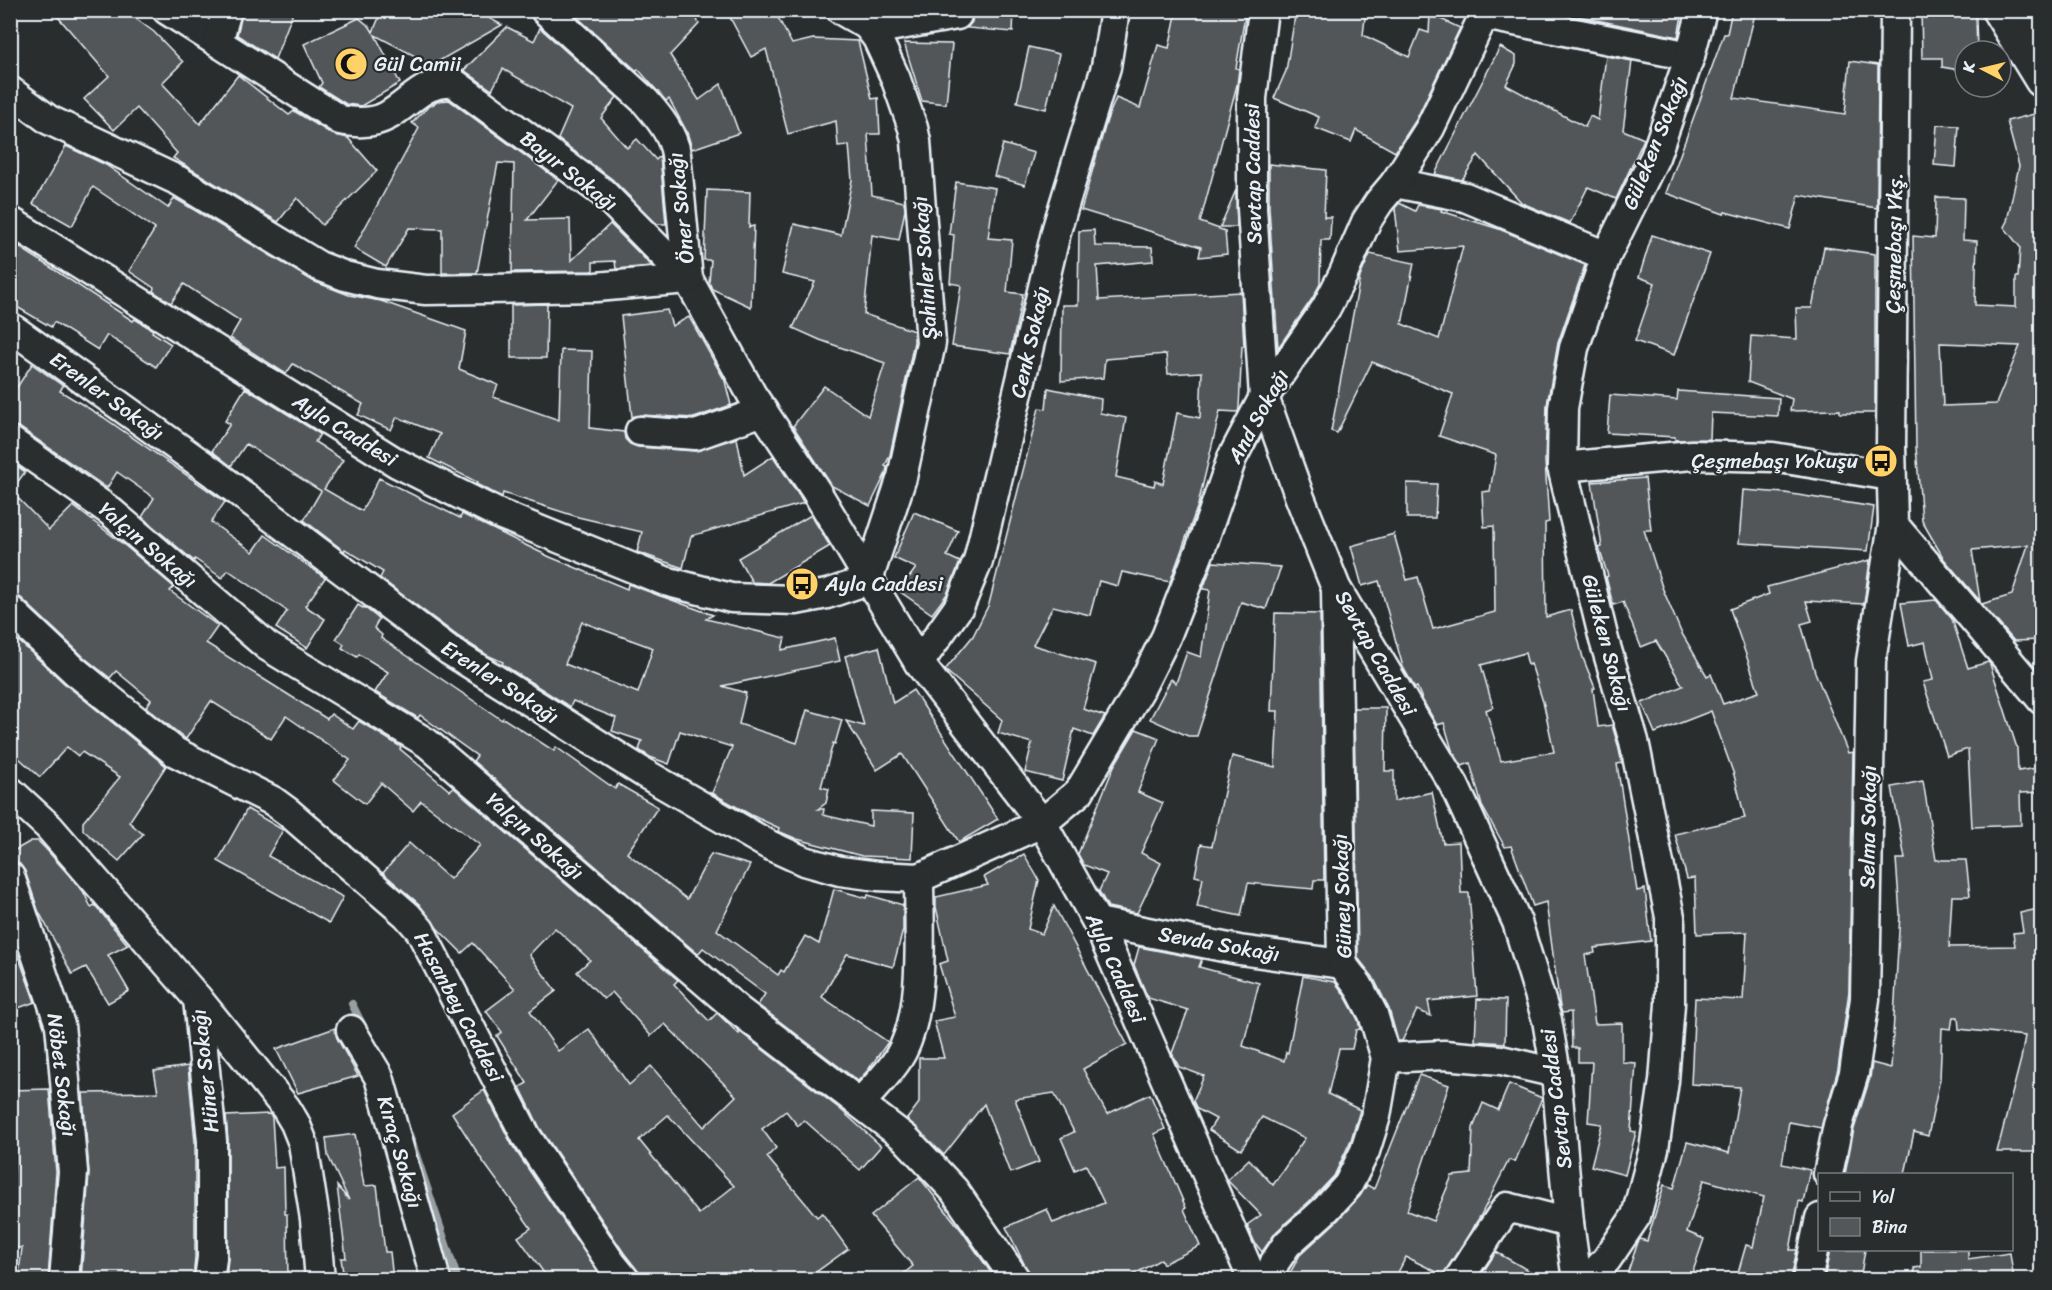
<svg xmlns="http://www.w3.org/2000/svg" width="2052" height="1290" font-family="Sriracha,sans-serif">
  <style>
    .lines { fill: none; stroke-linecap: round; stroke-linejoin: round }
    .stream { stroke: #989fa3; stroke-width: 8 }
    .building { fill: #535759; stroke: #e8f1f8; stroke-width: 1.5; fill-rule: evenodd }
    .minor-casing { stroke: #e8f1f8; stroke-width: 33 }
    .tertiary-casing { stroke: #e8f1f8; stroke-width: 38 }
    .minor { stroke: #2a2d2e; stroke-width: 28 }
    .tertiary { stroke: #2a2d2e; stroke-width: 33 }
    .labels { text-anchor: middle; stroke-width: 4.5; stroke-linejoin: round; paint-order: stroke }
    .poi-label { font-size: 21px; fill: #e8f1f8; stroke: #2a2d2e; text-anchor: start }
    .street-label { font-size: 21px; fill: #e8f1f8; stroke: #2a2d2e }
  </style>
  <rect width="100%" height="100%" fill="#2a2d2e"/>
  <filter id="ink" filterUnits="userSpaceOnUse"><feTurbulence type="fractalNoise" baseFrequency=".0167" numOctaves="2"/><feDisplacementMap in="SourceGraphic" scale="12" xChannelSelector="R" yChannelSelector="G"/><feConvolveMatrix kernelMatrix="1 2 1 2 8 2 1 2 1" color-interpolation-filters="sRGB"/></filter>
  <g filter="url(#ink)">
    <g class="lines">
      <g class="stream">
        <path d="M352 1004 363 1026"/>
        <path d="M409 1134 458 1280"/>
      </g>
    </g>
    <g class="building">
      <path d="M52 10H124L154 32 183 62 162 83 200 124 238 75 289 115 294 111 332 134 348 138 377 171 322 225 297 198 278 222 173 158 177 153 137 108 114 130 84 99 109 76Z"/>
      <path d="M243 10H294L275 59 237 35Z"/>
      <path d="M382 10H474L502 25 432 65 375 35 400 83 361 106 346 104 319 87 322 83 304 44 359 18 370 27 373 32Z"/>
      <path d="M579 10H693L699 24 670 55 699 100 721 84 739 133 692 149 687 132 669 99 666 101 638 69 637 71 576 16Z"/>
      <path d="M726 10H774L792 44 813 39 858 41 872 99 878 98 880 134H868L872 195 904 202 905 210 899 240 872 235 864 314 914 331V342L890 455 885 466 887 467 886 473 870 506 832 486 793 426 824 386 868 416 885 363 820 340 793 328 815 282 782 274 794 224 841 235 852 180 849 145 838 146 836 121 788 134 766 49 751 57Z"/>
      <path d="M974 10H1014L1013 32 967 28 972 22Z"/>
      <path d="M1177 10H1246L1236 68 1239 69 1237 85 1200 222 1225 231 1227 254 1199 257 1201 247 1081 210 1107 120 1116 98 1140 108 1158 45 1169 48Z"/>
      <path d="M1296 10H1366L1363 35 1409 57 1420 30 1429 33 1430 14 1460 28 1416 120 1395 152 1356 130 1351 142 1315 128 1319 117 1274 98 1286 71Z"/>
      <path d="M1549 10H1683L1678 37Z"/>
      <path d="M1732 10H1756L1734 98 1845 114 1850 61 1878 65 1877 208 1799 195 1790 229 1725 212 1724 214 1666 193 1724 34H1727Z"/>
      <path d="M1921 10H1972L1976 18 1977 51H1965V71L1942 67V58H1922Z"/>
      <path d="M507 27 534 41 540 28 617 97 601 118 627 148 637 139 656 160 660 156 666 224H657L612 179 558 139 571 109 503 69 492 90 464 70Z"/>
      <path d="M904 43 952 44 946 104 922 101Z"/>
      <path d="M1029 47 1059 54 1046 109 1017 102Z"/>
      <path d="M1500 47 1516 56V64L1506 85 1585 127 1590 116 1598 120 1606 56 1632 61 1623 130 1644 139 1616 199 1588 187 1570 223 1522 203 1478 155 1462 180 1435 174Z"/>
      <path d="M449 100 558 180 527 220 570 219 571 261 610 224 652 266 616 269 615 261 593 262V271L512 272 514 164 498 163 477 273H442V229L409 228 386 267 354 248 419 128 412 123 428 107 439 101Z"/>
      <path d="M2042 112 2041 242 2035 277H2042V640L2014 641 1982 604 2012 595 2028 545 1972 550 1980 601 1944 559 1922 521 1916 447 1913 236 1935 238 1936 197 1964 198 1963 240 1977 241 1975 305 2016 307V277H2018L2020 247 2004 227 2007 221 2019 166 2007 121ZM1940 343 2020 346 1996 404 1943 406Z"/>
      <path d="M1937 125 1959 126 1956 167 1934 165Z"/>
      <path d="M1003 144 1034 153 1025 185 994 176Z"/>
      <path d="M66 146 106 165 168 208 174 198 181 202 313 281 349 295 381 301 466 331 459 369 498 385 493 397 559 420 561 350 592 351 590 428 624 432 625 439 630 444 638 447 695 451 737 438 744 475 773 456 804 503 691 536 683 568 637 552 642 532 578 517 503 493 502 497 476 484 477 482 429 458 440 434 397 417 391 430 358 415 363 404 293 364 286 374 230 338 240 321 184 284 171 303 153 291 154 288 129 271 155 229 93 187 72 226 33 204Z"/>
      <path d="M1269 164 1326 170 1324 217H1331L1330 240H1321L1320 284 1312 299 1278 348 1269 207Z"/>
      <path d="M956 182 995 188 988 238 1012 240 1007 292 1023 294 1010 354 952 346 961 285 950 283 954 235 949 234Z"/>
      <path d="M707 190 750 192 749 227 754 226 751 307 712 289 709 282 711 260H704Z"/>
      <path d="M1236 190 1237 227H1220Z"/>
      <path d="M1399 203 1415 211 1418 205 1442 209 1441 211 1499 229 1585 265 1558 343 1547 405 1545 461 1549 522 1545 523 1546 617 1571 610 1583 658 1595 688 1593 689 1598 727 1612 725 1618 745 1622 763 1617 764 1637 891 1645 889 1651 941 1594 948 1595 953 1585 955 1595 1024 1622 1023V1062L1636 1063 1631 1131 1636 1132 1625 1175 1591 1166 1602 1124 1588 1122 1592 1062H1578V1048H1572L1571 1012 1562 1013 1560 1007 1546 902 1533 906 1511 846 1505 847 1482 806 1470 763 1462 766 1452 750 1444 723 1437 725 1422 699 1417 687 1415 688 1403 667 1379 581 1362 586 1351 546 1394 534 1407 580 1418 577 1433 629 1495 612 1494 526 1484 527 1482 492 1490 491 1496 455 1439 436 1453 394 1372 362 1337 433 1331 431 1360 277 1370 254 1414 263 1402 324 1439 339 1463 246 1400 251 1395 208ZM1525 653 1528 665 1531 664 1544 705 1554 752 1501 761 1486 710 1493 707 1481 665Z"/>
      <path d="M1094 230 1095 246 1152 247 1153 261 1097 266 1099 300 1241 292 1244 346H1242L1239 408 1238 412 1220 411 1198 505 1170 582 1122 572 1118 586 1099 581 1090 615 1053 606 1033 645 1096 664 1083 709 1105 716 1093 736 1074 729 1062 781 1025 772 1032 743 998 733 1002 720 945 670 973 636 989 604 1039 408 1046 409 1048 388 1101 399 1100 413 1126 418 1116 477 1154 486 1155 481 1163 484 1177 413 1200 418 1202 372 1168 374 1166 354 1105 359 1103 378 1061 381 1062 305H1078L1079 231Z"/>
      <path d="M1652 235 1710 254 1674 355 1635 341 1655 283 1639 277Z"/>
      <path d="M10 241 133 321 135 319 153 330 152 332 171 344 156 367 107 335 98 350 54 322 51 327 10 303Z"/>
      <path d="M1824 247 1875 254V413H1840V410L1790 411 1792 399 1748 382 1751 336 1797 339 1796 308H1812Z"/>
      <path d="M547 304 546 358H511V305Z"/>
      <path d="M667 310 672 326 689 317 725 381 731 405 694 418 641 415 632 417 621 316Z"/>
      <path d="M32 364 63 386 60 391 103 417 225 502 211 522 253 552 265 535 325 578 305 606 325 619 307 648 276 628 287 611 228 570 222 578 195 559 194 561 142 517 154 498 117 472 107 488 19 427 10 425V398Z"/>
      <path d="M245 388 320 434 315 442 343 460 324 489 362 511 379 478 460 518 462 514 550 557 627 589 628 584 713 615 706 619 785 638 782 650 835 638 840 661 722 686 746 693 739 724 797 743 807 710 842 720 835 744 833 743 821 787 829 789 826 803 818 809H824L823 815 871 826V811L914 813 912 858 862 856 797 839 778 831 779 828 751 815 712 793 732 747 680 731 669 764 650 757 639 750 642 741 612 731 616 718 573 701 570 707 502 664 503 662 487 655 459 637 380 578 383 572 345 549 344 551 304 520 321 491 246 444 231 466 212 451 230 424 225 421ZM582 622 653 648 638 693 565 664Z"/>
      <path d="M1678 391 1779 398 1778 416 1711 413 1710 439 1675 440V437L1607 433 1610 395 1677 400Z"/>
      <path d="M10 461 25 472 11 491 49 530 73 506 123 544 174 587 170 591 218 626 206 643 327 719 331 714 353 729 359 721 401 747 400 749 450 791 453 787 678 980 674 984 709 1021 717 1013 739 1034 740 1032 840 1109 881 1146 860 1170 804 1120 798 1126 786 1111 762 1129 776 1148 767 1157 817 1217 822 1213 848 1249 805 1280H645L624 1253 540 1128 520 1087 527 1083 497 1036 502 1032 486 1011 515 989 473 943 462 953 437 928 419 904 383 873 409 843 450 879 480 845 421 801 413 811 381 783 365 804 334 780 350 760 286 716 271 739 211 701 186 739 146 707 151 700 116 671 110 678 86 659 21 598 10 594ZM555 928 590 960 577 972 604 999 612 992 651 1036 665 1024 736 1096 704 1127 651 1066 629 1085 589 1029 558 1051 530 1011 556 991 529 955ZM668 1115 734 1186 699 1214 639 1140Z"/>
      <path d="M1645 478 1651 530H1644L1662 587 1681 632 1707 676 1711 674 1723 704 1759 692 1730 609 1769 594 1767 587 1870 560 1864 604 1806 601 1812 621 1801 624 1815 672 1848 753 1853 752 1849 991 1838 1069 1821 1128 1789 1122 1782 1164 1810 1170 1803 1202 1799 1201 1790 1250H1797L1791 1280H1736L1746 1245 1753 1247 1764 1197 1704 1180 1687 1232 1704 1239 1690 1280H1625L1638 1242 1640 1239 1647 1241 1664 1185 1674 1188 1687 1142 1729 1153 1740 1087 1691 1084 1695 998 1743 1000 1747 932 1697 934 1695 878 1687 879 1675 834 1745 818 1734 775 1711 711 1655 733 1642 703 1683 686 1656 641 1641 647 1623 602 1613 605 1606 577 1608 576 1599 548 1602 547 1592 482Z"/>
      <path d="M1407 483 1437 484 1435 518H1407Z"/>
      <path d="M1743 490 1785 493 1874 507 1868 551 1739 543Z"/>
      <path d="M914 512 958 531 947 556 960 562 947 594 932 614 899 591 916 568 894 558Z"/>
      <path d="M811 515 830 546 768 583 752 582 738 558Z"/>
      <path d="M1213 562 1281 567 1266 609 1241 602 1197 736H1188L1150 719 1171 679 1176 683 1187 652 1201 657 1210 590 1203 589Z"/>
      <path d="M1936 600 1952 619 1968 668 1988 662 1990 664 2017 748 2018 771 2042 767V792L2020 793 2021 825 1972 827 1968 749 1947 756 1923 682 1933 680 1925 642 1909 646 1901 603Z"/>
      <path d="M358 605 363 608 364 607 379 619 374 628 382 635 381 638 502 720 503 718 554 751 556 747 615 789 618 784 658 807 627 853 687 899 711 854 750 865 717 930 778 975 781 970 784 972 805 936 819 944 834 889 867 898 868 895 903 905V930L893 967 847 954 822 997 888 1042 868 1070 858 1081 758 1005 765 994 703 948 698 954 473 761 477 756 420 715 418 718 375 692 388 672 359 654 357 657 342 648 344 644 336 639Z"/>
      <path d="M1275 613 1320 614 1324 880H1314L1313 889 1248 883 1241 916 1197 907 1203 878 1195 876 1201 844 1212 846 1232 756 1275 767 1278 711H1271Z"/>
      <path d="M10 633 65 684 166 766 129 822 143 834 119 861 83 830V822L120 777 82 752 78 756 67 747 40 777 10 750Z"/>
      <path d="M879 647 893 703 913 690 998 819 959 842 902 754 877 770 846 721 864 726 845 656Z"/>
      <path d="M1354 708H1386L1385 771H1394V801L1432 792 1443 843 1459 842 1461 893H1469L1477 996 1428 1001 1431 1016 1417 1010 1402 1041H1398L1389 1009 1373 977 1358 958Z"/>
      <path d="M1136 729 1159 738 1138 792 1163 803 1141 853 1161 863 1137 913 1108 907 1099 891 1107 874 1084 865 1078 854 1114 766Z"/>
      <path d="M1923 781 1936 860H1966L1970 896H1952L1949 947 2015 946 2013 933 2023 932 2020 913 2042 908V1138L2039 1152H1997L2021 1059 2025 1036 1959 1029 1958 1017H1953L1951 1029 1942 1028 1940 1079 1928 1136 1914 1132 1905 1174H1845L1854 1129 1870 1078 1872 1063 1891 1068 1900 914 1896 859H1905L1892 787Z"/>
      <path d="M247 809 283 830 268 856 343 897 329 923 218 861Z"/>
      <path d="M31 841H38L45 848 83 891 91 907 95 905 128 945 108 955 129 991 108 1003 86 967 72 974 38 910 25 871 20 864 13 861 10 856V853Z"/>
      <path d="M1024 854 1039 880 1028 929 1042 934 1054 906 1127 1044 1083 1069 1107 1114 1150 1094 1165 1129 1154 1134 1186 1208 1184 1209 1200 1246 1163 1264 1161 1259 1124 1280H1032L1006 1227 1047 1209 1053 1223 1104 1203 1086 1165 1075 1170 1061 1138 1074 1132 1054 1093 1015 1099 1039 1162 1010 1173 984 1104 944 1155 907 1119 919 1103V1058H944L934 1021 955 1017 939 964 948 961 936 907V897L988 885 984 877Z"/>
      <path d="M10 933 35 1002 10 1011Z"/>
      <path d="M1139 947 1202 959 1199 967 1259 983 1243 1046 1284 1061 1286 1052 1288 1053 1303 976 1335 982 1344 994 1358 1020 1360 1029 1356 1030 1352 1049H1339L1328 1094 1360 1110 1351 1140 1334 1176 1314 1197 1276 1232 1262 1252 1255 1243 1247 1225 1261 1215 1227 1180 1249 1159 1273 1185 1305 1138 1262 1117 1241 1150 1209 1130 1216 1119 1197 1109 1193 1101 1204 1076 1179 1067 1172 1053 1188 1010 1148 998 1134 965Z"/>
      <path d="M1477 999 1506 1000 1505 1043 1475 1041Z"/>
      <path d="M335 1028 337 1038 358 1076 298 1093 276 1049Z"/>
      <path d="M188 1066 195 1142V1257L193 1280H81L89 1173 83 1093 158 1092 154 1071Z"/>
      <path d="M1419 1075 1449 1085 1407 1211 1433 1221 1452 1176 1471 1174 1473 1128 1483 1103 1498 1110 1509 1084 1542 1098 1515 1162 1509 1160 1481 1215 1443 1275 1406 1257 1394 1280H1286L1300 1255 1338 1220 1360 1196 1367 1185 1374 1189Z"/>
      <path d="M49 1089 56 1172 48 1280H18L22 1248 10 1247V1215L16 1143H12L10 1090Z"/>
      <path d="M484 1090 512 1145 600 1275 595 1280H549L518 1237 531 1228 482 1160 452 1113Z"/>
      <path d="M269 1114 272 1117 275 1168 284 1167 285 1214H287L288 1280H226L228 1258V1141L226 1116Z"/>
      <path d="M355 1134 364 1186 377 1185 385 1252H390L393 1280H344L341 1258H346L337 1186 349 1200 328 1156 326 1138Z"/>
      <path d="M919 1177 962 1231 996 1280H896L913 1266 871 1216Z"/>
      <path d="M1830 1250H1865L1860 1280H1824Z"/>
      <path d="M1921 1250H1968V1259L2010 1253 2014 1280H1915L1914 1268 1921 1267Z"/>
      <path d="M1496 1252 1545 1280H1478Z"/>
    </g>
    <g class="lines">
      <defs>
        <g id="minor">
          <path d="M167 10 340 120C356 123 372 124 387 116 411 103 424 80 454 83L602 192 688 279 752 395 816 491 919 663 1042 823 1097 922 1253 1280"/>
          <path d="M545 10 645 101C658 116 673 134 676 154L688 279"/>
          <path d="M841 10 867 25 877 38 895 77 913 128 916 141 931 343 902 477 868 580"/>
          <path d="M1263 10 1252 98V208L1264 397 1300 498 1336 588 1454 785 1517 922 1547 1020 1556 1073 1569 1223 1577 1280"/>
          <path d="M1484 15 1690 56"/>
          <path d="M872 30 957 15V10"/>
          <path d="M218 42 227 10"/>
          <path d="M2023 49 2029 10"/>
          <path d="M10 91 49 120 179 181 319 266 345 276 377 284 426 290 596 287 688 279"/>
          <path d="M1395 183 1465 197 1606 256"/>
          <path d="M10 221 397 463 499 514 665 581 731 598 796 600 827 594 868 580"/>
          <path d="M10 327 211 471 450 651 644 773 769 845 804 861 840 871 878 876 919 878 1042 823 1079 792 1139 691 1166 637 1202 545 1232 458 1264 397 1326 308 1343 275 1366 222 1379 202 1395 183 1430 128 1484 15V10"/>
          <path d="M640 431 696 435 763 411"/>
          <path d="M10 441 110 511 267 646 427 743 738 1010 905 1138 954 1190 1016 1280"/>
          <path d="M1562 467 1692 455 1773 457 1891 476"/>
          <path d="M1893 524 2042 700"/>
          <path d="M10 610 75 671 175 752 273 801 288 812 407 915 420 930 526 1136 611 1263 625 1280"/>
          <path d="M919 663 960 605 978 561 1057 228 1106 67 1115 10"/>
          <path d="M10 791 49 827 198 999 212 1141V1258L209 1280"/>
          <path d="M10 877 60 1025 61 1035 73 1172 64 1280"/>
          <path d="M1097 922 1239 950 1342 964"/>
          <path d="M198 999 286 1108 295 1123 303 1143 315 1219 320 1280"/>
          <path d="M351 1030 379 1077 436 1280"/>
          <path d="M1386 1058 1444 1055 1501 1060 1556 1073"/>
          <path d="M860 1103C873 1088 889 1074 899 1057 926 1013 919 929 919 878"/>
          <path d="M1828 1174 1838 1125 1854 1073 1865 999 1871 661 1893 524 1891 446 1895 10"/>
          <path d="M1268 1280 1275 1262 1287 1244 1326 1209 1348 1185 1365 1151 1376 1116 1386 1058 1373 1014 1358 985 1342 964 1336 589"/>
          <path d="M1458 1280 1507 1207 1569 1223"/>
          <path d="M1588 1280 1607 1259 1636 1216 1654 1149 1664 1081 1670 1004V917L1634 741 1604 640 1562 467 1563 408 1574 348 1606 256 1655 157 1690 56 1702 10"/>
          <path d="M1807 1280 1820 1218"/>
        </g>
        <path id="tertiary" d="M1999 10 2042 80"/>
      </defs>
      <use href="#minor" class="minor-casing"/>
      <use href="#tertiary" class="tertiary-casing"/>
      <use href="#minor" class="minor"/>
      <use href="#tertiary" class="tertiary"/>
    </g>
  </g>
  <defs>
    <symbol id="mosque-disc" viewBox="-11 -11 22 22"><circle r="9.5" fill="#ffd166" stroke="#2a2d2e"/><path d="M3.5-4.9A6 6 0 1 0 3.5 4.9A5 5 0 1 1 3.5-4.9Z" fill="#111"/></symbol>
    <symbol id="bus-disc" viewBox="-11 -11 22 22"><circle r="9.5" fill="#ffd166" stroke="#2a2d2e"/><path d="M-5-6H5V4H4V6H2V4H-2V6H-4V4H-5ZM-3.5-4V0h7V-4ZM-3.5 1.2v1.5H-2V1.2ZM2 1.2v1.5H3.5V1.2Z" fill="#111"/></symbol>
  </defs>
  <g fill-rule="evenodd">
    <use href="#mosque-disc" x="332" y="45" width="38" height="38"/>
    <use href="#bus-disc" x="1862" y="442" width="38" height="38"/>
    <use href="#bus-disc" x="783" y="565" width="38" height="38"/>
  </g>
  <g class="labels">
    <g class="poi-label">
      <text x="374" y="71">Gül Camii</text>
      <text x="1858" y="468" text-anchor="end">Çeşmebaşı Yokuşu</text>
      <text x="825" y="591">Ayla Caddesi</text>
    </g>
    <g class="street-label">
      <text transform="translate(1655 143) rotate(-68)" y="7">Güleken Sokağı</text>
      <text transform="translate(569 171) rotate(38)" y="7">Bayır Sokağı</text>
      <text transform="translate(1253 174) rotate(-91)" y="7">Sevtap Caddesi</text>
      <text transform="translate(681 208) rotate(-96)" y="7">Öner Sokağı</text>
      <text transform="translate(1894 243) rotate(-89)" y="7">Çeşmebaşı Ykş.</text>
      <text transform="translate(925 268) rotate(-94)" y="7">Şahinler Sokağı</text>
      <text transform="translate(1030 342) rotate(-77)" y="7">Cenk Sokağı</text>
      <text transform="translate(107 396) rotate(36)" y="7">Erenler Sokağı</text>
      <text transform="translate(1258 416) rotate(-61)" y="7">And Sokağı</text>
      <text transform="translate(345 430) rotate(32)" y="7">Ayla Caddesi</text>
      <text transform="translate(148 545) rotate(40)" y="7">Yalçın Sokağı</text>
      <text transform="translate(1607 643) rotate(75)" y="7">Güleken Sokağı</text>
      <text transform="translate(1376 653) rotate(60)" y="7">Sevtap Caddesi</text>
      <text transform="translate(500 682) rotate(33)" y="7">Erenler Sokağı</text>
      <text transform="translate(1868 827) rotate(-89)" y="7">Selma Sokağı</text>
      <text transform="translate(535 836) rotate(41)" y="7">Yalçın Sokağı</text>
      <text transform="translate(1342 896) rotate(-92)" y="7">Güney Sokağı</text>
      <text transform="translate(1219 944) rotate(10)" y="7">Sevda Sokağı</text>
      <text transform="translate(1116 968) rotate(66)" y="7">Ayla Caddesi</text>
      <text transform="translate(459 1007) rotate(62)" y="7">Hasanbey Caddesi</text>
      <text transform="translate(205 1071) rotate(-96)" y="7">Hüner Sokağı</text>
      <text transform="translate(62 1075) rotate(83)" y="7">Nöbet Sokağı</text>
      <text transform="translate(1556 1099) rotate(-97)" y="7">Sevtap Caddesi</text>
      <text transform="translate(400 1152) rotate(74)" y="7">Kıraç Sokağı</text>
    </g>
  </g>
  <rect width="2052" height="1290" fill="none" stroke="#2a2d2e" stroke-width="36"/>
  <rect x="18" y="18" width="2016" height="1254" fill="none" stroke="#e8f1f8" stroke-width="2" filter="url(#ink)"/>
  <rect x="1818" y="1173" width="195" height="78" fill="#2a2d2e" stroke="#767b7f" stroke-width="1.5"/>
  <rect x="1830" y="1192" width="30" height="9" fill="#2a2d2e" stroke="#767b7f" stroke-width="1.5"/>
  <text x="1872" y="1203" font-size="18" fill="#e8f1f8">Yol</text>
  <rect x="1830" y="1218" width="30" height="18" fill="#535759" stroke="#767b7f" stroke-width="1.5"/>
  <text x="1872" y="1233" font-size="18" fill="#e8f1f8">Bina</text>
  <g transform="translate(1983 69) rotate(277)"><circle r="28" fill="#2a2d2e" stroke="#767b7f" stroke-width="1.5"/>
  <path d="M0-4.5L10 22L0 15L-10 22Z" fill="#ffd166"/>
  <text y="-9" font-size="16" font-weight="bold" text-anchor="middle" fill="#e8f1f8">K</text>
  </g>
</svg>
